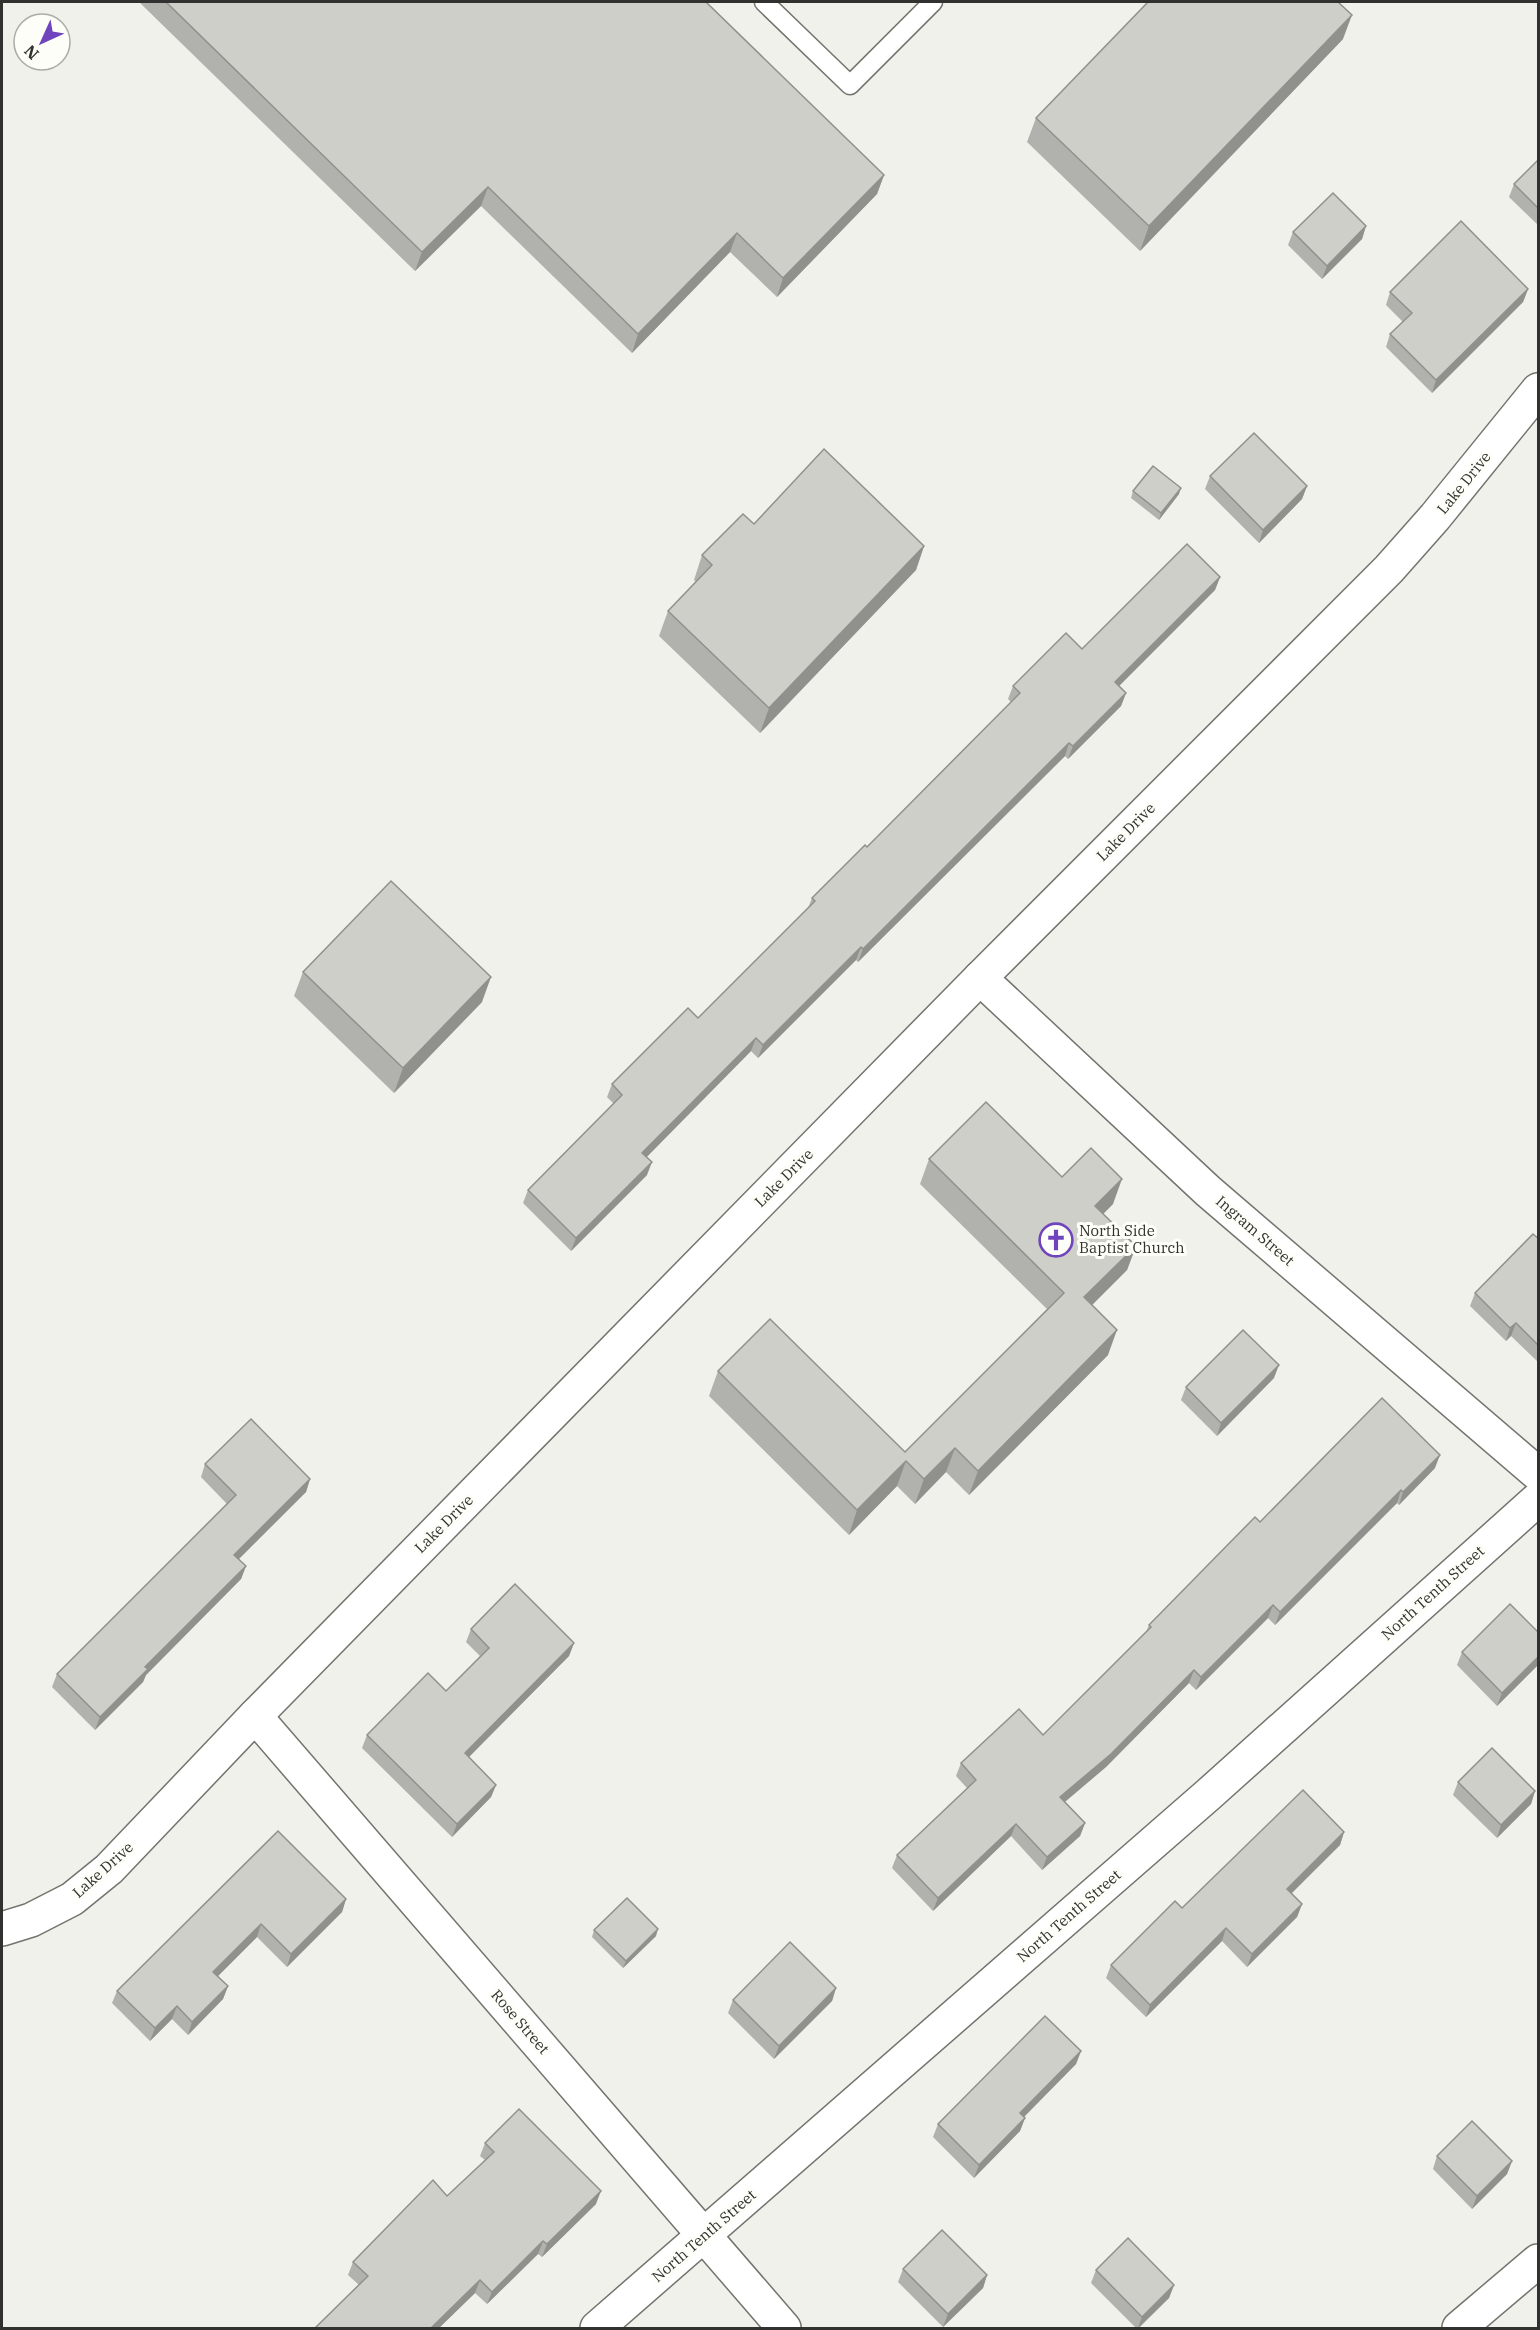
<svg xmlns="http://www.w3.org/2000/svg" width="1540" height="2330" font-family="'IBM Plex Serif',serif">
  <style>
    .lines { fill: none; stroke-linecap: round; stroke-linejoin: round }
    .lane-casing { stroke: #73746e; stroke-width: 21 }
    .street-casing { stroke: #73746e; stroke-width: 36 }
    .lane { stroke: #fff; stroke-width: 18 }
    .street { stroke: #fff; stroke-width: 33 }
    .wall { fill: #b1b2ad }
    .shaded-wall { fill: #90918d }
    .building { fill: #cecfc9; stroke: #90918d; stroke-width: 1.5 }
    .labels { text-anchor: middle; stroke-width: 6; stroke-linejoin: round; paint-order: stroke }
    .street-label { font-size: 15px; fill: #31322f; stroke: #fdfef7 }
    .poi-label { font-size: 15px; fill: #31322f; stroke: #fdfef7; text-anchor: start }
  </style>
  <rect width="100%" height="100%" fill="#eff1ea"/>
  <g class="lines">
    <defs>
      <path id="lane" d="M764 2 850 85 933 2"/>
      <g id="street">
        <path d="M980 978 1208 1191 1538 1474"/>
        <path d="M255 1716 784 2328"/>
        <path d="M2 1929 31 1920 72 1899 109 1869 255 1716 980 978 1389 569 1435 517 1538 390"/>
        <path d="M597 2328 1209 1794 1538 1499"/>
        <path d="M1459 2328 1538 2261"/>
      </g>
    </defs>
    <use href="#lane" class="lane-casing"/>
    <use href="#street" class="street-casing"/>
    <use href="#lane" class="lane"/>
    <use href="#street" class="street"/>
  </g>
  <g class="wall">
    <path d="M139 2H706L884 175 877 194 777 297 730 252 632 353 481 206 415 271Z"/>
    <path d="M1343 39 1140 251 1027 142 1036 118Z"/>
    <path d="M1539 159V226L1509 197 1514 184Z"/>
    <path d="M1366 226 1362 239 1322 279 1288 245 1293 232Z"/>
    <path d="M1528 289 1523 302 1432 393 1386 347 1390 334 1403 322 1386 305 1390 292Z"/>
    <path d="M1210 476 1307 486 1302 499 1259 543 1205 489Z"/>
    <path d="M1133 491 1179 494 1159 520 1131 498Z"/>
    <path d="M754 524 924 546 916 570 760 733 659 636 668 611 696 582 694 580 702 555Z"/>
    <path d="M1220 577 1215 590 1119 686 1126 693 1121 706 1068 759 1065 756 858 962 856 960 758 1058 751 1051 646 1157 647 1175 571 1251 523 1203 528 1190 614 1104 607 1097 612 1084 698 1018 808 908 812 898 867 847 1011 702 1008 699 1013 686Z"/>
    <path d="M303 972 482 1002 394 1093 294 996Z"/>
    <path d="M929 1159 1062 1177 1113 1204 1103 1214 1136 1246 1127 1270 1092 1305 1108 1355 969 1495 946 1472 915 1504 897 1486 849 1535 709 1396 718 1371 905 1452 1047 1309 920 1184Z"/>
    <path d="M1539 1239V1363L1511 1336 1506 1341 1470 1306 1475 1293Z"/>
    <path d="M1274 1378 1217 1436 1181 1400 1186 1387Z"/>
    <path d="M205 1464 310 1479 306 1492 238 1559 246 1566 241 1579 146 1675 143 1682 95 1730 52 1687 57 1674 227 1504 201 1477Z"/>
    <path d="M1435 1468 1399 1505 1397 1503 1275 1625 1268 1618 1196 1690 1189 1683 1106 1767 1065 1802 1085 1823 1080 1836 1042 1870 1011 1836 933 1911 892 1868 897 1855 967 1788 956 1776 961 1763 1043 1735 1146 1632 1149 1625 1260 1522Z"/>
    <path d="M471 1629 574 1643 569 1656 469 1757 496 1785 491 1797 452 1837 362 1748 367 1735 446 1691 480 1656 466 1642Z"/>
    <path d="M1539 1633V1664L1497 1706 1457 1665 1462 1652Z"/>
    <path d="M1458 1782 1535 1791 1531 1804 1497 1838 1453 1795Z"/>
    <path d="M278 1831 346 1899 342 1912 287 1967 257 1937 218 1976 228 1986 223 1999 188 2035 172 2019 150 2041 112 2003 117 1991Z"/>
    <path d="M1344 1832 1340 1845 1291 1893 1302 1904 1297 1917 1247 1967 1222 1941 1146 2017 1106 1978 1111 1965 1182 1908Z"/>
    <path d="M594 1930 656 1936 623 1968 592 1937Z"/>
    <path d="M836 1988 832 2001 774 2059 728 2013 733 2000Z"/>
    <path d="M1081 2051 1076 2064 1024 2117 1025 2118 1020 2131 974 2178 933 2137 938 2124Z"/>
    <path d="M485 2143 596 2204 542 2257 538 2254 487 2304 475 2293 439 2328H315L359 2285 348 2275 353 2262 447 2196 485 2160 480 2156Z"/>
    <path d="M1437 2156 1512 2161 1507 2174 1472 2209 1433 2169Z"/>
    <path d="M903 2269 987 2275 983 2288 943 2327 898 2282Z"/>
    <path d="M1096 2270 1174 2285 1169 2298 1139 2328H1136L1091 2283Z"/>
  </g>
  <g class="shaded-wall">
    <path d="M1352 15 1343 39 1140 251 1149 226Z"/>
    <path d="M884 175 877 194 777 297 783 278Z"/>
    <path d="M488 187 481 206 415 271 422 252Z"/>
    <path d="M1366 226 1362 239 1322 279 1327 266Z"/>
    <path d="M737 233 730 252 632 353 638 334Z"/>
    <path d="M1528 289 1523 302 1432 393 1436 380Z"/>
    <path d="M1307 486 1302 499 1259 543 1263 530Z"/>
    <path d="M1181 488 1179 494 1159 520 1161 513Z"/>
    <path d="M924 546 916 570 760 733 769 708Z"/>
    <path d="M1220 577 1215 590 1110 695 1115 682Z"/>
    <path d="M1126 693 1121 706 1068 759 1073 746Z"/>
    <path d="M1069 743 1065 756 858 962 863 949Z"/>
    <path d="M861 947 856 960 758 1058 763 1045Z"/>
    <path d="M491 977 482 1002 394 1093 403 1068Z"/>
    <path d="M756 1038 751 1051 638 1166 642 1153Z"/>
    <path d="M652 1162 647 1175 571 1251 576 1238Z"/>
    <path d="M1122 1179 1113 1204 1086 1231 1095 1206Z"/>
    <path d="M1136 1246 1127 1270 1075 1322 1084 1297Z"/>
    <path d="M1516 1323 1511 1336 1506 1341 1510 1328Z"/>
    <path d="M1117 1330 1108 1355 969 1495 978 1471Z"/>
    <path d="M1279 1365 1274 1378 1217 1436 1221 1423Z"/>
    <path d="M955 1448 946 1472 915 1504 924 1479Z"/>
    <path d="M1440 1455 1435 1468 1399 1505 1403 1492Z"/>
    <path d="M906 1461 897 1486 849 1535 857 1510Z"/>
    <path d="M310 1479 306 1492 230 1568 234 1555Z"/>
    <path d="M1401 1490 1397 1503 1275 1625 1280 1612Z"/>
    <path d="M246 1566 241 1579 146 1675 143 1682 95 1730 100 1717 145 1667Z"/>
    <path d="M1273 1605 1268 1618 1196 1690 1201 1677Z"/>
    <path d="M574 1643 569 1656 460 1766 465 1753Z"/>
    <path d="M1539 1656V1664L1497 1706 1502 1693Z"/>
    <path d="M1194 1670 1189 1683 1106 1767 1055 1810 1060 1797Z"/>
    <path d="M496 1785 491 1797 452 1837 457 1824Z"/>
    <path d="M1535 1791 1531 1804 1497 1838 1501 1825Z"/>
    <path d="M1085 1823 1080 1836 1042 1870 1047 1857Z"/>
    <path d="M1016 1824 1011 1836 933 1911 938 1898Z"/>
    <path d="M1344 1832 1340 1845 1283 1902 1287 1889Z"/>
    <path d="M346 1899 342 1912 287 1967 291 1954Z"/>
    <path d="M1302 1904 1297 1917 1247 1967 1252 1954Z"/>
    <path d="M261 1924 257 1937 209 1985 213 1972Z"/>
    <path d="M1226 1928 1222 1941 1146 2017 1150 2005Z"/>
    <path d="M658 1929 656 1936 623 1968 626 1961Z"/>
    <path d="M228 1986 223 1999 188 2035 192 2022Z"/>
    <path d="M836 1988 832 2001 774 2059 779 2046Z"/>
    <path d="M177 2006 172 2019 150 2041 155 2028Z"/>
    <path d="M1081 2051 1076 2064 1015 2126 1020 2113Z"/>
    <path d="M1025 2118 1020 2131 974 2178 979 2165Z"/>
    <path d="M1512 2161 1507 2174 1472 2209 1477 2196Z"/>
    <path d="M601 2191 596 2204 542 2257 547 2244Z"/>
    <path d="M543 2241 538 2254 487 2304 492 2292Z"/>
    <path d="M987 2275 983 2288 943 2327 948 2314Z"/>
    <path d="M480 2280 475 2293 439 2328H431Z"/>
    <path d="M1174 2285 1169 2298 1138 2328 1142 2317Z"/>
  </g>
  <g class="building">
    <path d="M166 2H706L884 175 783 278 737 233 638 334 488 187 422 252Z"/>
    <path d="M1148 2H1338L1352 15 1149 226 1036 118Z"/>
    <path d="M1539 159V209L1514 184Z"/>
    <path d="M1333 193 1366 226 1327 266 1293 232Z"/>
    <path d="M1461 221 1528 289 1436 380 1390 334 1412 313 1390 292Z"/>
    <path d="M1254 433 1307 486 1263 530 1210 476Z"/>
    <path d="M824 449 924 546 769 708 668 611 712 565 702 555 743 514 754 524Z"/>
    <path d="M1153 466 1181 488 1161 513 1133 491Z"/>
    <path d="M1187 544 1220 577 1115 682 1126 693 1073 746 1069 743 863 949 861 947 763 1045 756 1038 642 1153 652 1162 576 1238 528 1190 622 1095 612 1084 688 1008 698 1018 815 901 812 898 865 845 867 847 1020 693 1013 686 1066 633 1082 649Z"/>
    <path d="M391 881 491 977 403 1068 303 972Z"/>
    <path d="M986 1102 1062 1177 1091 1148 1122 1179 1095 1206 1136 1246 1084 1297 1117 1330 978 1471 955 1448 924 1479 906 1461 857 1510 718 1371 770 1319 905 1452 1064 1293 929 1159Z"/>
    <path d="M1533 1234 1539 1239V1346L1516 1323 1510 1328 1475 1293Z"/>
    <path d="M1243 1330 1279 1365 1221 1423 1186 1387Z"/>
    <path d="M1382 1398 1440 1455 1403 1492 1401 1490 1280 1612 1273 1605 1201 1677 1194 1670 1111 1754 1060 1797 1085 1823 1047 1857 1016 1824 938 1898 897 1855 976 1780 961 1763 1019 1709 1043 1735 1151 1627 1149 1625 1255 1517 1260 1522Z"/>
    <path d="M251 1419 310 1479 234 1555 246 1566 145 1667 148 1669 100 1717 57 1674 236 1495 205 1464Z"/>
    <path d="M515 1584 574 1643 465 1753 496 1785 457 1824 367 1735 428 1673 446 1691 489 1648 471 1629Z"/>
    <path d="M1510 1604 1539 1633V1656L1502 1693 1462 1652Z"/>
    <path d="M1492 1748 1535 1791 1501 1825 1458 1782Z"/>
    <path d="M1303 1790 1344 1832 1287 1889 1302 1904 1252 1954 1226 1928 1150 2005 1111 1965 1175 1901 1182 1908Z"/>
    <path d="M278 1831 346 1899 291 1954 261 1924 213 1972 228 1986 192 2022 177 2006 155 2028 117 1991Z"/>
    <path d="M627 1898 658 1929 626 1961 594 1930Z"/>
    <path d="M790 1942 836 1988 779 2046 733 2000Z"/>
    <path d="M1045 2016 1081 2051 1020 2113 1025 2118 979 2165 938 2124Z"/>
    <path d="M519 2109 601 2191 547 2244 543 2241 492 2292 480 2280 431 2328H315L368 2276 353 2262 433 2180 447 2196 494 2152 485 2143Z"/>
    <path d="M1472 2121 1512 2161 1477 2196 1437 2156Z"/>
    <path d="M942 2230 987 2275 948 2314 903 2269Z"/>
    <path d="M1128 2238 1174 2285 1142 2317 1096 2270Z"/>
  </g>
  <defs>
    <symbol id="church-ring" viewBox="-11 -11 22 22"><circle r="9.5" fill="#fdfef7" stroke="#6f44bd" stroke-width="1.5"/><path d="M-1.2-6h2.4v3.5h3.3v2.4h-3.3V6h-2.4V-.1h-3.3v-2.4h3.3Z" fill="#6f44bd"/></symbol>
  </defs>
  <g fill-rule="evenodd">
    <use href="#church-ring" x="1037" y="1221" width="38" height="38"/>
  </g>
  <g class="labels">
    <g class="street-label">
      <text transform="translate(1464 483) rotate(-51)" y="5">Lake Drive</text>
      <text transform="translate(1126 832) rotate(-45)" y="5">Lake Drive</text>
      <text transform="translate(784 1178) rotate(-45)" y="5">Lake Drive</text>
      <text transform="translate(1255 1231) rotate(41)" y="5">Ingram Street</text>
      <text transform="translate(444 1524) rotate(-45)" y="5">Lake Drive</text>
      <text transform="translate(1433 1593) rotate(-42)" y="5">North Tenth Street</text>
      <text transform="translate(103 1870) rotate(-42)" y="5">Lake Drive</text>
      <text transform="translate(1069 1916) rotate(-41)" y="5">North Tenth Street</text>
      <text transform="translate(520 2022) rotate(49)" y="5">Rose Street</text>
      <text transform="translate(704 2236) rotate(-41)" y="5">North Tenth Street</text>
    </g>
    <g class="poi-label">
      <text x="1079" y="1236">North Side<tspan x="1079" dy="17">Baptist Church</tspan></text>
    </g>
  </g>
  <rect width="1540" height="2330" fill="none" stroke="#31322f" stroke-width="6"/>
  <g transform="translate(42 42) rotate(225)"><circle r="28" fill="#fdfef7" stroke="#abaca7" stroke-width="1.5"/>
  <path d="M0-4.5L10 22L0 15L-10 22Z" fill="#6f44bd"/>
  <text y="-9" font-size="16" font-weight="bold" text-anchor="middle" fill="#31322f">N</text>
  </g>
</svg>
